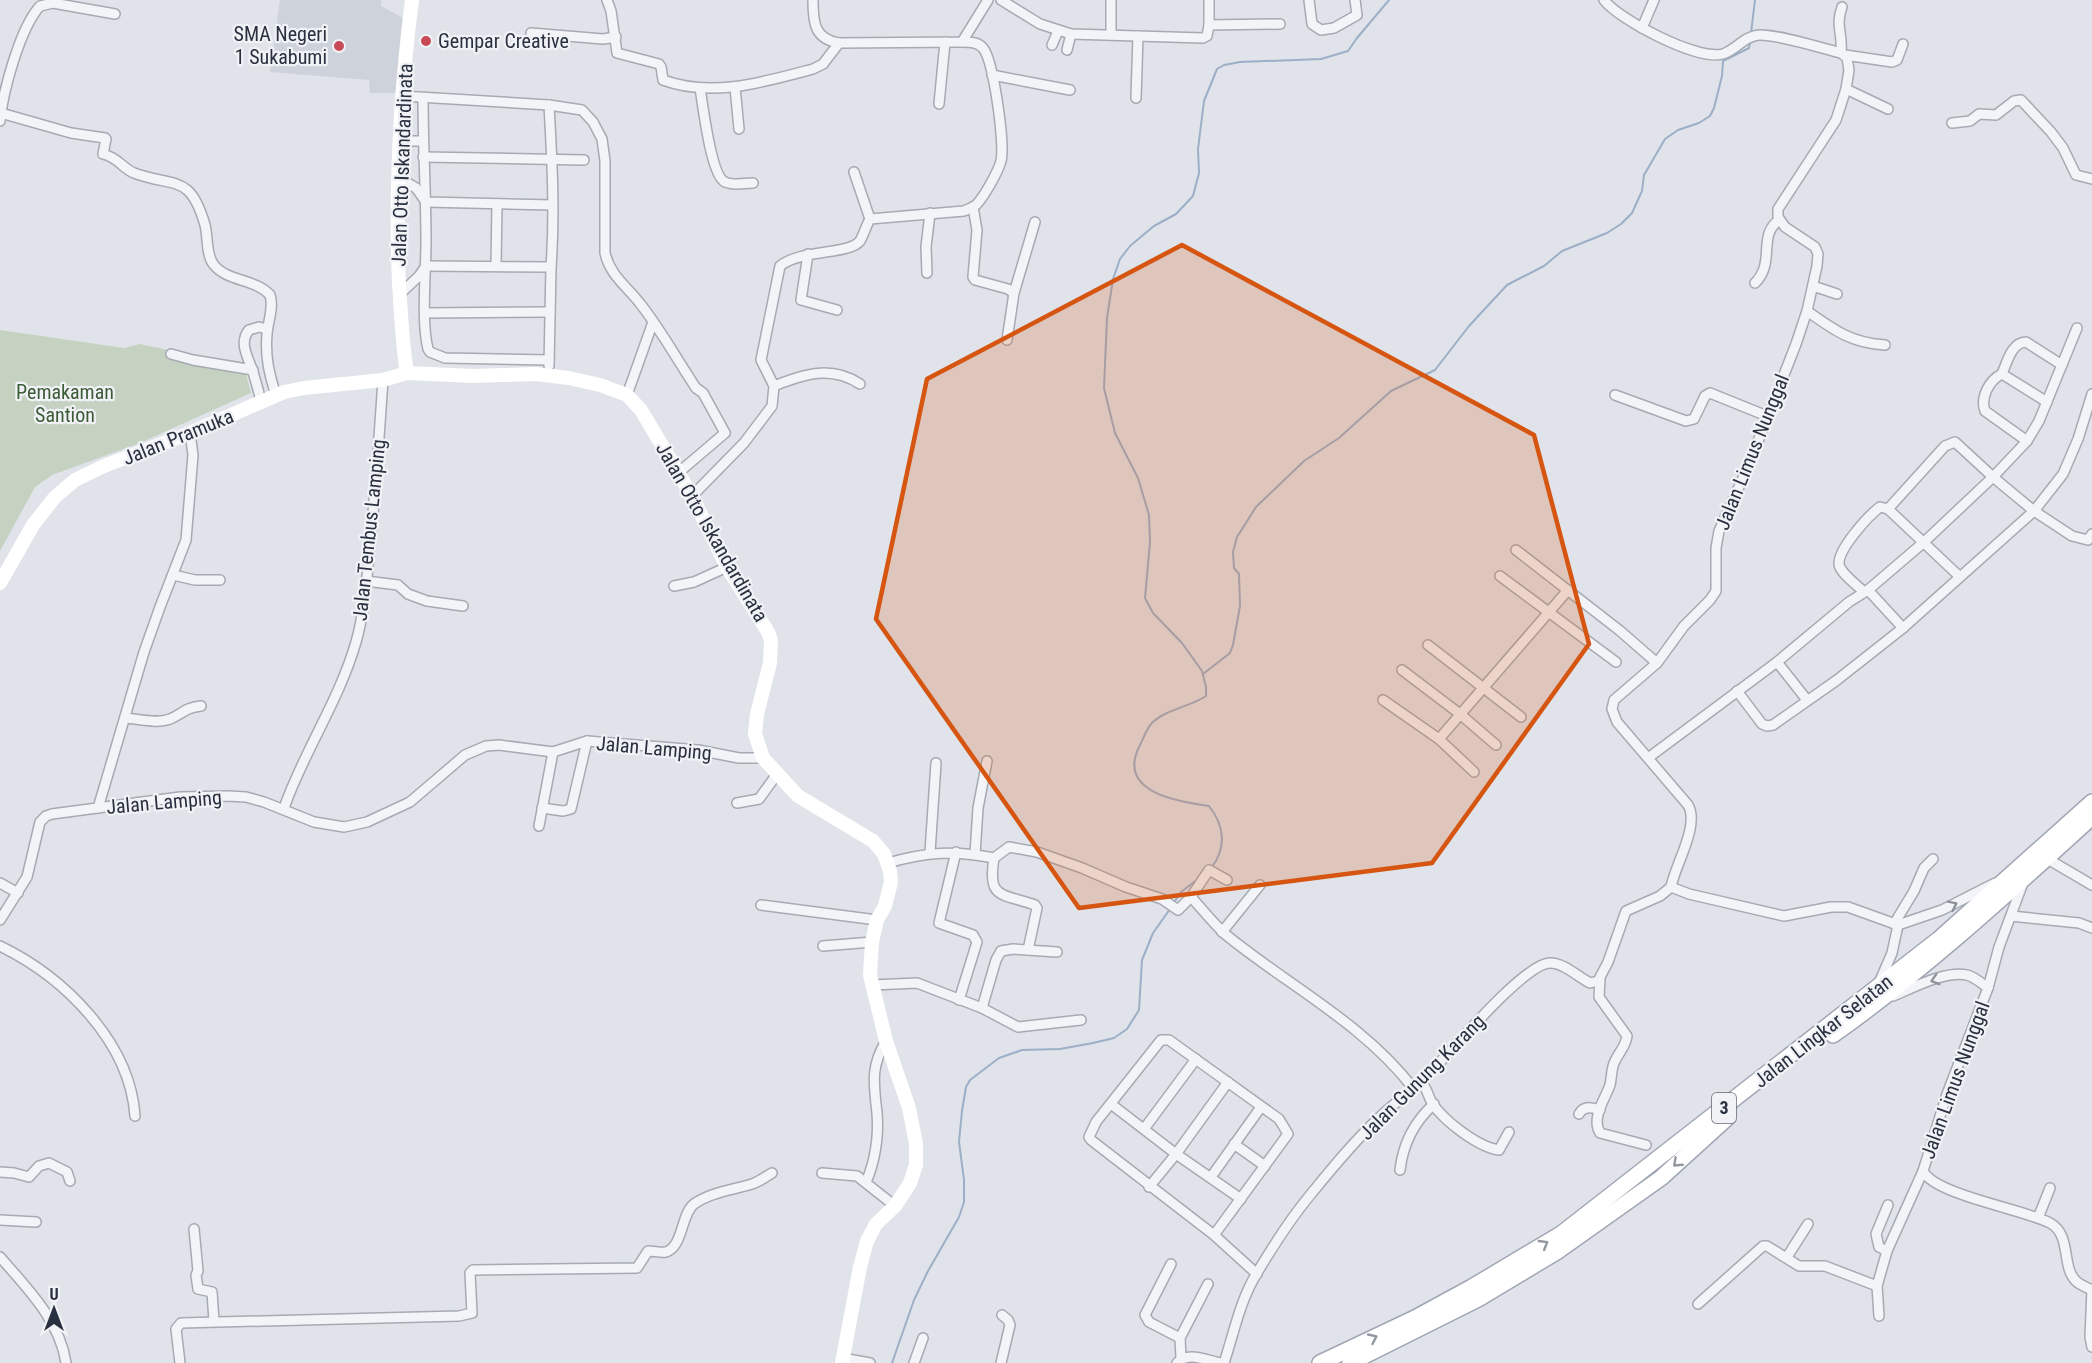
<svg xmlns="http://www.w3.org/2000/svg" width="2092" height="1363" font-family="'Roboto Condensed',sans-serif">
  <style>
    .built { fill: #ced2da }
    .green { fill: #c5d2c2 }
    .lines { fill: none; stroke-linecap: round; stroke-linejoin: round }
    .stream { stroke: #9cafc7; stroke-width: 2 }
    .street-casing { stroke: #a5aab3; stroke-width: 12 }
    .primary-casing { stroke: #a0a7b4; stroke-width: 18 }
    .street { stroke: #f3f4f7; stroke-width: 9 }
    .secondary { stroke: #fff; stroke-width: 14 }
    .primary { stroke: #fff; stroke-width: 15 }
    .oneway { stroke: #8e929b }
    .oneway2 { stroke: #94989f }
    .marked { fill: #d55511; fill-opacity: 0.2; stroke: #d55511; stroke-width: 4.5; stroke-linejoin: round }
    .poi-dot { fill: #c94a57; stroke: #f0f2f6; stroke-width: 2 }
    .labels { text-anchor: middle; stroke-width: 4.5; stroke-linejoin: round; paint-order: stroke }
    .shield { fill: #f0f2f6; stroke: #656a76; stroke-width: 1.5 }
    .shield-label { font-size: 18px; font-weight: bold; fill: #29303f }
    .poi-label { font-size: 20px; fill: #29303f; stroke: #f0f2f6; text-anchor: end }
    .street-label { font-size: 20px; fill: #29303f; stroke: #f0f2f6 }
    .park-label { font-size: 20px; fill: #3c5b37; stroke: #f0f2f6 }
  </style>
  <rect width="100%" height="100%" fill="#e0e3e9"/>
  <path class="built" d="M280 0H381V6L407 20 400 93H370L369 80 270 72Z"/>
  <path class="green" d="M0 330 124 348 140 344 182 353 243 362 251 393 140 443 52 475 35 487 0 551Z"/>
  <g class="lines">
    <g class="stream">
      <path d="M1751 33 1755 0"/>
      <path d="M1203 674 1230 653 1233 645 1240 606 1239 574 1234 568 1233 552 1237 537 1256 507 1304 461 1339 438 1391 391 1435 370 1469 326 1507 285 1544 266 1562 251 1607 233 1621 224 1632 213 1642 191 1644 175 1665 139 1678 130 1699 123 1710 116 1714 108 1722 76 1723 61 1749 48 1750 42"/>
      <path d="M1212 867C1227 847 1224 825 1209 806 1178 801 1117 793 1139 747 1143 740 1146 729 1152 723 1166 709 1190 707 1206 696V687L1202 671 1182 643 1153 613 1145 598 1150 542 1149 515 1138 478 1115 433 1104 388 1107 318 1113 279 1120 259 1130 246 1154 226 1176 214 1193 196 1199 173 1198 149 1204 101 1217 69 1224 65 1240 62 1321 59 1348 51 1357 38 1389 0"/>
      <path d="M1173 904 1181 892 1198 879"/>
      <path d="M892 1363 914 1300 928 1271 959 1217 964 1202V1180L959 1142 962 1111 966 1087 970 1080 999 1058 1022 1050 1060 1049 1093 1043 1114 1038 1127 1029 1139 1010 1142 960 1153 933 1170 909"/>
    </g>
    <defs>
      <g id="street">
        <path d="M607 0 611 11 617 53 659 64 661 67 663 80C712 98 764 82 813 69L823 64 839 43"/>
        <path d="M813 0C813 22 814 39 839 43L962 42 988 0"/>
        <path d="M1001 0 1040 24 1071 34 1203 38 1207 36 1209 25 1280 24"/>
        <path d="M1111 0V35"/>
        <path d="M1209 0V25"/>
        <path d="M1309 0 1312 24 1321 30 1334 28 1357 15 1355 0"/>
        <path d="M1604 0C1619 20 1698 61 1723 54 1736 50 1744 36 1759 35 1777 34 1821 48 1841 53L1847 58 1849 70 1846 89 1836 120 1778 209V217L1785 227 1815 247 1818 254 1817 266 1807 311 1796 344 1748 467 1719 531 1716 548V591L1710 600 1684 626 1657 663 1614 700 1612 709 1617 722 1688 805C1700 825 1675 865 1671 887L1689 894 1784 916 1831 907H1848L1898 925"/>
        <path d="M1642 28 1654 0"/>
        <path d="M531 33 603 39 616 37"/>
        <path d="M1052 45 1058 31"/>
        <path d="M1067 50 1071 34"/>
        <path d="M1841 53C1843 33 1835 26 1842 7"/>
        <path d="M1845 55 1892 62 1897 60 1903 44"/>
        <path d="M992 75 1070 90"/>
        <path d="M735 87 739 129"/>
        <path d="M700 88C703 106 711 176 725 182 733 186 744 183 753 183"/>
        <path d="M1846 89 1888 109"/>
        <path d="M402 96 549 105C552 159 555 213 551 267L426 266"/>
        <path d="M423 98C423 146 426 194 426 242 426 272 421 321 428 349L430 352 445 358 549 360"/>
        <path d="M1136 98 1138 36"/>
        <path d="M939 104 945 42"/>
        <path d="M549 105 582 110 593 122 602 139 605 161V253C610 276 628 287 642 306 662 332 678 361 696 388L703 393 725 433 678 473"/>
        <path d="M1 113 71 133 105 138 106 139 103 154C119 158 122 168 134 173 175 188 190 173 205 225 208 237 206 256 214 265 228 282 256 279 270 295 274 307 268 321 267 334 265 356 269 374 276 395"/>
        <path d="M0 121C3 91 20 28 40 6L53 3 115 14"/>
        <path d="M1952 123 1970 121 1979 114 1996 115 2014 101 2021 100 2051 132 2063 148 2076 175 2092 179"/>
        <path d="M400 141H423"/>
        <path d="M423 157 584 160"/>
        <path d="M854 172 870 219"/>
        <path d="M399 178 416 188 426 202 552 205"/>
        <path d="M973 207 977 230 973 277 975 280 1008 289 1014 293"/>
        <path d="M808 254 801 300 837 310"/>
        <path d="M496 266 497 204"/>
        <path d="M927 273 926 247 930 213"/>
        <path d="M1755 283C1776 262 1757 236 1779 220"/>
        <path d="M1813 286 1837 294"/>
        <path d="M400 294 419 276 426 266"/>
        <path d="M1807 311C1834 330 1851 343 1885 345"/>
        <path d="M426 313 550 312"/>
        <path d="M1007 340 1014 293 1035 222"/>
        <path d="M171 354 193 360 253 370"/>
        <path d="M549 366 551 267"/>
        <path d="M2002 374C2007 362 2012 342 2026 342L2062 365"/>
        <path d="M774 386C804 374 831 365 860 384"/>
        <path d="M627 395 653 322"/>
        <path d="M1615 395 1686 421 1694 419 1705 396 1710 393 1767 416"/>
        <path d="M261 402C259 392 256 382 253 372 249 359 238 343 249 330L259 327 267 329"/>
        <path d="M2027 441 1985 411C1980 398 1989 380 2002 374L2047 402"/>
        <path d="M692 496 744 443 772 406 774 386 761 360 780 266C801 249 849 255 860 241 864 234 866 226 870 219L964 211C968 209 972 208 976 205 984 197 998 172 1001 161 1005 145 994 62 983 48 978 42 970 42 962 42"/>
        <path d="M1888 509 1945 446 1955 442 1993 477 2034 511 2072 536 2088 540 2092 534"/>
        <path d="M1516 550 1619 630 1657 663"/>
        <path d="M173 575 195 580H220"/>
        <path d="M1500 576 1616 662"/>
        <path d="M366 581 398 585 408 594 427 601 463 606"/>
        <path d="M674 586 694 582 727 567"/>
        <path d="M1868 590 1903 628"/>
        <path d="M1864 592C1857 585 1840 573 1839 564 1838 549 1869 515 1880 507L1888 509 1959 576"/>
        <path d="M1428 645 1521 717"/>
        <path d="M1777 662 1807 700"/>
        <path d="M1402 670 1460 714 1496 745"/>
        <path d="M1737 691 1762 724 1767 726 1773 725 1837 680 1903 628 2034 511 2063 474 2078 439 2092 394"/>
        <path d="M1383 700 1439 739 1568 590"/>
        <path d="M125 718C139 719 157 724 170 719 184 713 184 708 201 706"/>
        <path d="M1439 739 1474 772"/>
        <path d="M1648 758 1777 662 1849 602 1868 590 1923 543 1993 477 2027 441 2039 421 2077 328"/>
        <path d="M737 803 759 799 777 774"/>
        <path d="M98 808 144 652 160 607 186 540 193 455 190 433"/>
        <path d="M284 808C304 751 339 701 356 642 364 614 366 585 369 557 375 498 379 439 383 380"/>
        <path d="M542 808 563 811 571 809 587 741"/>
        <path d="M539 826 553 752"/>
        <path d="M930 852 936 763"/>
        <path d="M956 852 939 923 973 935 977 942 959 1000"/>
        <path d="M975 854 978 808 987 761"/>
        <path d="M2046 858 2092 885"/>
        <path d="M888 863C926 852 955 850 994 858"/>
        <path d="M0 883 18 893"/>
        <path d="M2023 883 1999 947 1988 988 1947 1094 1923 1171C1935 1195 2023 1209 2050 1223 2072 1235 2061 1267 2076 1281 2080 1285 2086 1287 2092 1290"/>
        <path d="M1191 897C1202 909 1213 923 1225 934 1287 985 1363 1023 1413 1088"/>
        <path d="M761 905 877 920"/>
        <path d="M2011 916 2079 923 2092 928"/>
        <path d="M0 920 27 877 40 822 46 816 52 814 180 797 228 796 246 797 264 802 314 822 344 827 367 822 410 802 465 755 486 746 499 745 553 752 587 741 698 750 739 758H763"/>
        <path d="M1894 924 1914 891 1924 868 1933 859"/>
        <path d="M1898 925 1942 910 1995 883"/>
        <path d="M1222 932 1260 885"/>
        <path d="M0 946C64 977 130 1042 135 1116"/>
        <path d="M823 946 872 942"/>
        <path d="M1028 950 1037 908 1035 905C1002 893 987 900 994 858L1009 847 1037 852 1082 868 1126 887 1162 899 1178 910 1191 897 1209 870 1227 880"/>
        <path d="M1600 979 1599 997 1627 1036C1626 1046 1619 1052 1615 1061 1611 1068 1612 1077 1610 1085 1605 1099 1591 1118 1600 1133L1646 1145"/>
        <path d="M1879 983 1892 953 1898 925"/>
        <path d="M872 985 917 983 982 1008 1018 1027 1081 1020"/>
        <path d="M1893 996C1912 988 1946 970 1967 975 1975 977 1981 983 1988 988"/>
        <path d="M982 1008 996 960 1001 951 1013 949 1057 952"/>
        <path d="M1421 1082C1427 1088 1428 1096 1432 1103 1444 1121 1478 1147 1499 1150L1509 1132"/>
        <path d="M1111 1104 1176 1154 1241 1199"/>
        <path d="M1579 1114C1583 1106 1592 1107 1600 1110"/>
        <path d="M1144 1129 1196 1059"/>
        <path d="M1234 1144 1265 1166"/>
        <path d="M1400 1170C1403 1144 1415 1121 1434 1104"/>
        <path d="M0 1172 14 1173 29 1177 39 1166 49 1163 67 1172 70 1181"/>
        <path d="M822 1173 857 1176 895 1206"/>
        <path d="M1211 1177 1261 1107"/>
        <path d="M866 1182C875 1162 879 1136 877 1113 874 1085 870 1067 886 1041"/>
        <path d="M1149 1187 1176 1154 1228 1082"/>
        <path d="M2038 1218 2050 1188"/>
        <path d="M0 1220 36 1222"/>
        <path d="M194 1229 198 1271 196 1275 198 1289 212 1292 214 1321"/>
        <path d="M1214 1235 1288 1134 1279 1119 1169 1040H1161L1096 1122 1089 1137 1091 1140 1214 1235 1257 1274"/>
        <path d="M1887 1251 1879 1247 1876 1234 1888 1205"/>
        <path d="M0 1257C27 1288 60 1321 66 1363"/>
        <path d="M1787 1257 1808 1224"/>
        <path d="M1171 1264 1145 1315 1149 1322 1180 1338"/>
        <path d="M1877 1286 1879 1316"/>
        <path d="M2092 1289 2090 1337 2092 1347"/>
        <path d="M1698 1304 1763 1246H1767L1799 1266H1825L1877 1286 1887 1251 1923 1171"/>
        <path d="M842 1358 870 1363"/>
        <path d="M1181 1358 1180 1338 1208 1284"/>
        <path d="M180 1363 176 1329 181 1323 459 1316 472 1313 470 1273 473 1270 637 1268 648 1251C654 1251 661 1253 666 1252 683 1247 681 1214 694 1204 711 1192 733 1190 752 1184 759 1182 765 1177 772 1173"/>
        <path d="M914 1363 923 1338"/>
        <path d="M1001 1363 1010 1325 1008 1320 1002 1315"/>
        <path d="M1177 1363C1187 1351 1206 1360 1220 1363"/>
        <path d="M1224 1363C1234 1333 1240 1300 1257 1273 1273 1246 1291 1218 1311 1194 1333 1167 1356 1139 1381 1116 1394 1103 1410 1093 1423 1080 1446 1058 1521 966 1549 963 1563 962 1578 977 1590 983L1598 981 1608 962 1626 911 1660 896 1671 887"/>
      </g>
      <g id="primary">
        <path d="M1833 1035C1926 969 2008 893 2092 817"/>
        <path d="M1320 1363 1415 1318 1472 1287 1561 1234 1939 939 2092 802"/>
        <path d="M1350 1363 1478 1299 1558 1251 1661 1178 1727 1118"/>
      </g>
    </defs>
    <use href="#street" class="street-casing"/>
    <use href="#primary" class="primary-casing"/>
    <use href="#street" class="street"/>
    <g class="secondary">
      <path d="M412 0C400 94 395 188 399 283 401 313 402 343 407 373L474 376 535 374 569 378 600 385 627 395 641 410 692 496 727 567 768 632 771 640 770 663 757 714 755 734 763 758 798 796 873 841 884 854 890 871 891 882 885 906 877 920 872 942 870 975 886 1041 909 1108 916 1144V1165L910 1183 905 1191 895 1206 876 1224 867 1241 860 1267 842 1363"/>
      <path d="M0 583 33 525 55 497 75 480 104 466 190 433 284 392 304 388 383 380 407 373"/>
    </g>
    <use href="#primary" class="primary"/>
  </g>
  <defs><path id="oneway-chevron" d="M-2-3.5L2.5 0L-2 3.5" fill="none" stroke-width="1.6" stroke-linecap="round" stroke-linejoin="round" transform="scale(1.5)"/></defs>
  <g class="oneway">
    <use href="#oneway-chevron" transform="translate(1953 905) rotate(-26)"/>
    <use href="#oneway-chevron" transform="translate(1935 980) rotate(163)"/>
  </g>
  <g class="oneway2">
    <use href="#oneway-chevron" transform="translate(1677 1163) rotate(137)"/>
    <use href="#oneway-chevron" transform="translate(1544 1244) rotate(-31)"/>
    <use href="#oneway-chevron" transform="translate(1373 1338) rotate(-25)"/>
  </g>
  <path class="marked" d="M1182 245 1534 435 1589 644 1432 863 1079 908 876 619 927 379Z"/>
  <g class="poi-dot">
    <circle cx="426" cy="41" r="6"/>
    <circle cx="339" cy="46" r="6"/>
  </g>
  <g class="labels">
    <rect class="shield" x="1712" y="1093" width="24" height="30" rx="4.5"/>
    <g class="shield-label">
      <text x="1724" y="1114">3</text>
    </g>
    <g class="poi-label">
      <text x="327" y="41">SMA Negeri<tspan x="327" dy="23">1 Sukabumi</tspan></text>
      <text x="438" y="48" text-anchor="start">Gempar Creative</text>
    </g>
    <g class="street-label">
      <text transform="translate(402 165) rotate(-88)" y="7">Jalan Otto Iskandardinata</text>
      <text transform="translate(178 437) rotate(-22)" y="7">Jalan Pramuka</text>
      <text transform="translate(1752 452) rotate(-68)" y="7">Jalan Limus Nunggal</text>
      <text transform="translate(369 530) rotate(-84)" y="7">Jalan Tembus Lamping</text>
      <text transform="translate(712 532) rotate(60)" y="7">Jalan Otto Iskandardinata</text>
      <text transform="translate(654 748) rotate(5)" y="7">Jalan Lamping</text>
      <text transform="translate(164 802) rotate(-5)" y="7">Jalan Lamping</text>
      <text transform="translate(1823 1031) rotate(-38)" y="7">Jalan Lingkar Selatan</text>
      <text transform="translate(1422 1077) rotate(-45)" y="7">Jalan Gunung Karang</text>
      <text transform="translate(1955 1080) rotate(-70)" y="7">Jalan Limus Nunggal</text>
    </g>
    <g class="park-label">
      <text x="65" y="399">Pemakaman<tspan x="65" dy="23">Santion</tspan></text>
    </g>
  </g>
  <g transform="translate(54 1309)" stroke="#f0f2f6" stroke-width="4.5" paint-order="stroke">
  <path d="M0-4.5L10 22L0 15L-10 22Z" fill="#29303f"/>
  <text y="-9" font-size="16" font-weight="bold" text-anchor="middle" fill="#29303f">U</text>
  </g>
</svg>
